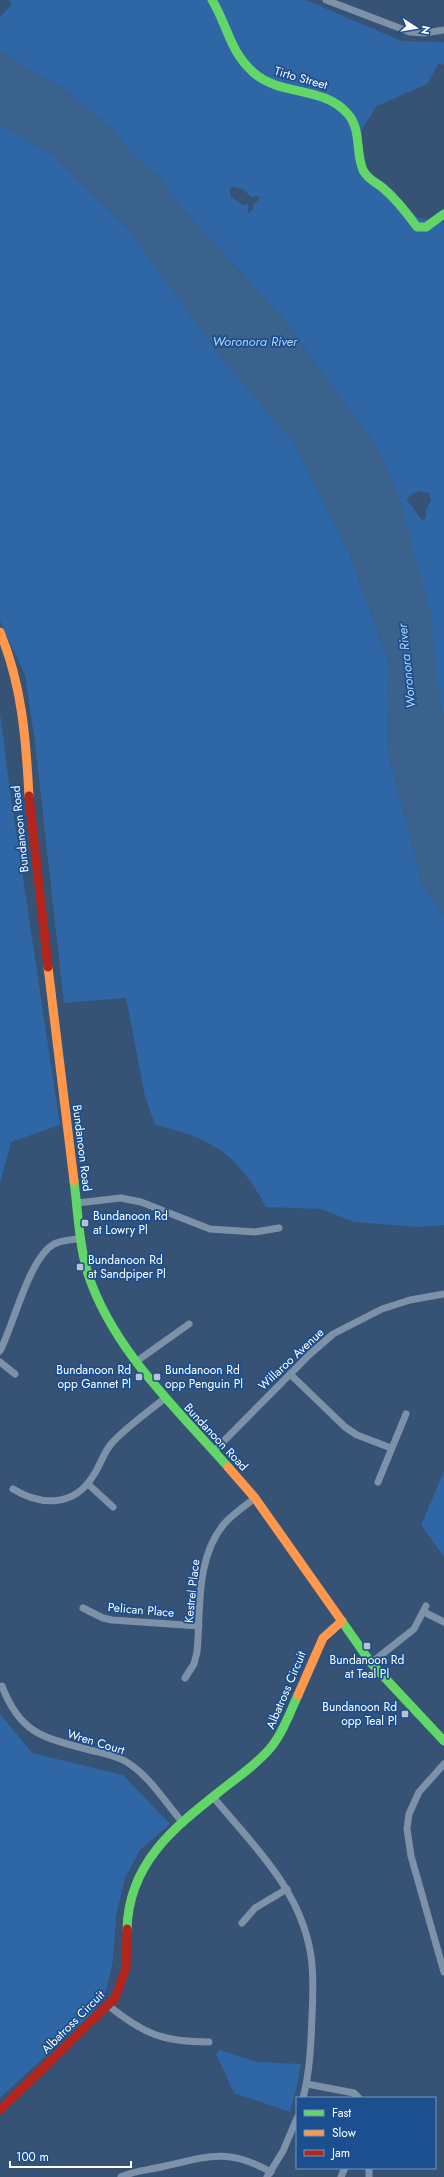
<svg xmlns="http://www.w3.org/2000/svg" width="444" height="2177" font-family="Jost,sans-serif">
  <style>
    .green { fill: #2f66a5; fill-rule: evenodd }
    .water { fill: #3b618d }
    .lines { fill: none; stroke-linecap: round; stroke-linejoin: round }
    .street { stroke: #7d92a8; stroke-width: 7 }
    .fast { stroke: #63d668; stroke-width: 9 }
    .slow { stroke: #ff974d; stroke-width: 9 }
    .jam { stroke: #b3261e; stroke-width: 9 }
    .poi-dot { fill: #b9c2ce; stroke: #1b4f8f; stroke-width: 1.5 }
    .labels { text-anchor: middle; stroke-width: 3.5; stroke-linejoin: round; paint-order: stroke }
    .street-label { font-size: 12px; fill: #fff; stroke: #1b4f8f }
    .poi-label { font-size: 12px; fill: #fff; stroke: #1b4f8f; text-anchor: start }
    .water-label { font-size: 13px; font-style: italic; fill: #b5d3f5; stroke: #1b4f8f }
  </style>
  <rect width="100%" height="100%" fill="#365274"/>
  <g class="green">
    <path d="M8 0H306L402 41 444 42V65L439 63 427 84 377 106 362 129 357 165 374 187 419 218 444 222V718L379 451 284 320 179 205 160 177 137 159 112 129 67 91 0 52V17L12 4ZM233 187 243 189 251 197 259 196V200L254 203 252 211 248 213V204L243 205 230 196V189ZM419 491 429 493 431 500 426 510V518L422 520 407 500 409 496Z"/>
    <path d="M0 124 52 155 131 232 222 359 294 442 350 554 389 664 387 748 422 883 444 915V1225L417 1227 354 1222 321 1209 266 1207C237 1154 213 1138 155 1125L145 1096 126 998 64 1003 35 742 25 675 0 621Z"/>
    <path d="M0 713 10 791 60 1125 11 1142 0 1184Z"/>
    <path d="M444 1471V1557L421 1525Z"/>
    <path d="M0 1714 32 1753 123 1775 170 1824 140 1850 125 1878 116 1916 113 1960 106 1991 92 2013 0 2098Z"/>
    <path d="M220 2050 257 2062 301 2064 297 2086 290 2112 234 2093 216 2054Z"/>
  </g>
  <path class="water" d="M0 52 67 91 112 129 137 159 160 177 179 205 284 320 379 451 399 496 431 616 439 698 444 718V915L422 883 387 748 389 664 350 554 294 442 222 359 131 232 52 155 0 124Z"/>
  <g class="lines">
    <g class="street">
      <path d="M326 0 410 32 425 33 444 30"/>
      <path d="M77 1203 121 1198 141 1202 210 1229 255 1232 279 1228"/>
      <path d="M0 1351C14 1324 29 1258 54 1244 62 1240 73 1240 81 1238"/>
      <path d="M137 1361 189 1324"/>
      <path d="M0 1362 15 1374"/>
      <path d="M290 1374 345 1427 357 1435 391 1448"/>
      <path d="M214 1451 309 1355 333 1334 382 1309 410 1300 444 1294"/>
      <path d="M378 1482 406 1414"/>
      <path d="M88 1484 113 1507"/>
      <path d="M13 1489C41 1506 74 1507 93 1476 100 1466 103 1454 111 1444 126 1427 147 1413 165 1398"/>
      <path d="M83 1608 103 1618 112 1620 199 1626"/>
      <path d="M424 1612 444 1622"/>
      <path d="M371 1663 414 1629 426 1606"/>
      <path d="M185 1678 194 1664 197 1652C201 1610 195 1559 224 1524 233 1514 245 1506 255 1498"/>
      <path d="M2 1686C20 1734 44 1738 90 1750 102 1753 114 1755 125 1761 149 1775 165 1802 183 1823"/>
      <path d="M444 1764 419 1792 409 1814 407 1829 411 1856 444 1972"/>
      <path d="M213 1797C254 1846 301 1890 311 1956 314 1976 313 1996 312 2016 311 2044 310 2071 303 2098"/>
      <path d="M242 1923 255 1908 287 1889"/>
      <path d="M109 2006C144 2034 163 2042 209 2042"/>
      <path d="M307 2084 354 2093 359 2098"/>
      <path d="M369 2168V2177"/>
      <path d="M121 2177C133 2171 148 2170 161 2167 206 2157 227 2147 271 2172"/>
      <path d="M267 2177 283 2151 297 2118"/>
      <path d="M341 2177 345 2168"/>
    </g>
    <g class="fast">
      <path d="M212 0C228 26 229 51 254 73 280 96 323 86 347 113 362 129 355 152 363 170 368 180 376 182 383 188 396 199 407 213 417 227H426L444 214"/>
      <path d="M74 1181C78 1212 79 1245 88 1274 113 1350 177 1409 228 1467"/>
      <path d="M341 1620 371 1663 444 1741"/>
      <path d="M127 1929C129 1859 179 1824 229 1784 244 1773 260 1761 272 1746 284 1731 290 1712 298 1695"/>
    </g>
    <g class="slow">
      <path d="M0 632C22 685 26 739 29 796"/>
      <path d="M48 967 74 1181"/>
      <path d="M228 1467 255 1498 341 1620"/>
      <path d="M298 1695 323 1638 342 1621"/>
    </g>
    <g class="jam">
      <path d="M29 796 48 967"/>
      <path d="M0 2110 115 1998 126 1968 127 1929"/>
    </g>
  </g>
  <g class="poi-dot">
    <rect x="81" y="1219" width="8" height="8" rx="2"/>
    <rect x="76" y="1263" width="8" height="8" rx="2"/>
    <rect x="135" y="1373" width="8" height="8" rx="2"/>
    <rect x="153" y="1373" width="8" height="8" rx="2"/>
    <rect x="363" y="1642" width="8" height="8" rx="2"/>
    <rect x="401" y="1710" width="8" height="8" rx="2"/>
  </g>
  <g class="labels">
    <g class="street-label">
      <text transform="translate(301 78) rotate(16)" y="4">Tirto Street</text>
      <text transform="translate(20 829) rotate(-96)" y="4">Bundanoon Road</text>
      <text transform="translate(82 1148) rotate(83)" y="4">Bundanoon Road</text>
      <text transform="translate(291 1359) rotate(-43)" y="4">Willaroo Avenue</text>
      <text transform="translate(216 1437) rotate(47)" y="4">Bundanoon Road</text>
      <text transform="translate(192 1591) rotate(-84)" y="4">Kestrel Place</text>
      <text transform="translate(141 1610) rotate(5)" y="4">Pelican Place</text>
      <text transform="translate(286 1690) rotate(-67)" y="4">Albatross Circuit</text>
      <text transform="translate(96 1742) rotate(17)" y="4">Wren Court</text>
      <text transform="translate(73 2022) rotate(-45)" y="4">Albatross Circuit</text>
    </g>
    <g class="poi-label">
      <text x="93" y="1220">Bundanoon Rd<tspan x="93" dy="14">at Lowry Pl</tspan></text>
      <text x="88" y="1264">Bundanoon Rd<tspan x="88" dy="14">at Sandpiper Pl</tspan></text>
      <text x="131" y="1374" text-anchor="end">Bundanoon Rd<tspan x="131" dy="14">opp Gannet Pl</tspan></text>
      <text x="165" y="1374">Bundanoon Rd<tspan x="165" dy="14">opp Penguin Pl</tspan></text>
      <text x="367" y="1664" text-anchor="middle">Bundanoon Rd<tspan x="367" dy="14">at Teal Pl</tspan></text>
      <text x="397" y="1711" text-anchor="end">Bundanoon Rd<tspan x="397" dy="14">opp Teal Pl</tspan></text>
    </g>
    <g class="water-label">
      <text x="255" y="346">Woronora River</text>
      <text transform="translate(406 666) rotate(-96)" y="5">Woronora River</text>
    </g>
  </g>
  <rect x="296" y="2097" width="140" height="72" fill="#1b4f8f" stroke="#7695bc"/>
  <rect x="304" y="2110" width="20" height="6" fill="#63d668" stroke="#7695bc"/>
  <text x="332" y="2117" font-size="12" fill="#ffffff">Fast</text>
  <rect x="304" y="2130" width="20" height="6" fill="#ff974d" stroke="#7695bc"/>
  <text x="332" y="2137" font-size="12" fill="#ffffff">Slow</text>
  <rect x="304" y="2150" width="20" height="6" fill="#b3261e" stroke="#7695bc"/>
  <text x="332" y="2157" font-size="12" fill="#ffffff">Jam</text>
  <g transform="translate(416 28) rotate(102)" stroke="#1b4f8f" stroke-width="3" paint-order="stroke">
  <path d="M0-3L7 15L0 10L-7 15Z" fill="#ffffff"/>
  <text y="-6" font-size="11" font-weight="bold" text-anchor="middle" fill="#ffffff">N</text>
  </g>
  <path d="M10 2161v6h121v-6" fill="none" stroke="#ffffff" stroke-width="2"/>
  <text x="16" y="2161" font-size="12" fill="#ffffff" stroke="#1b4f8f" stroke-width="3" paint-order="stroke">100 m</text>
</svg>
